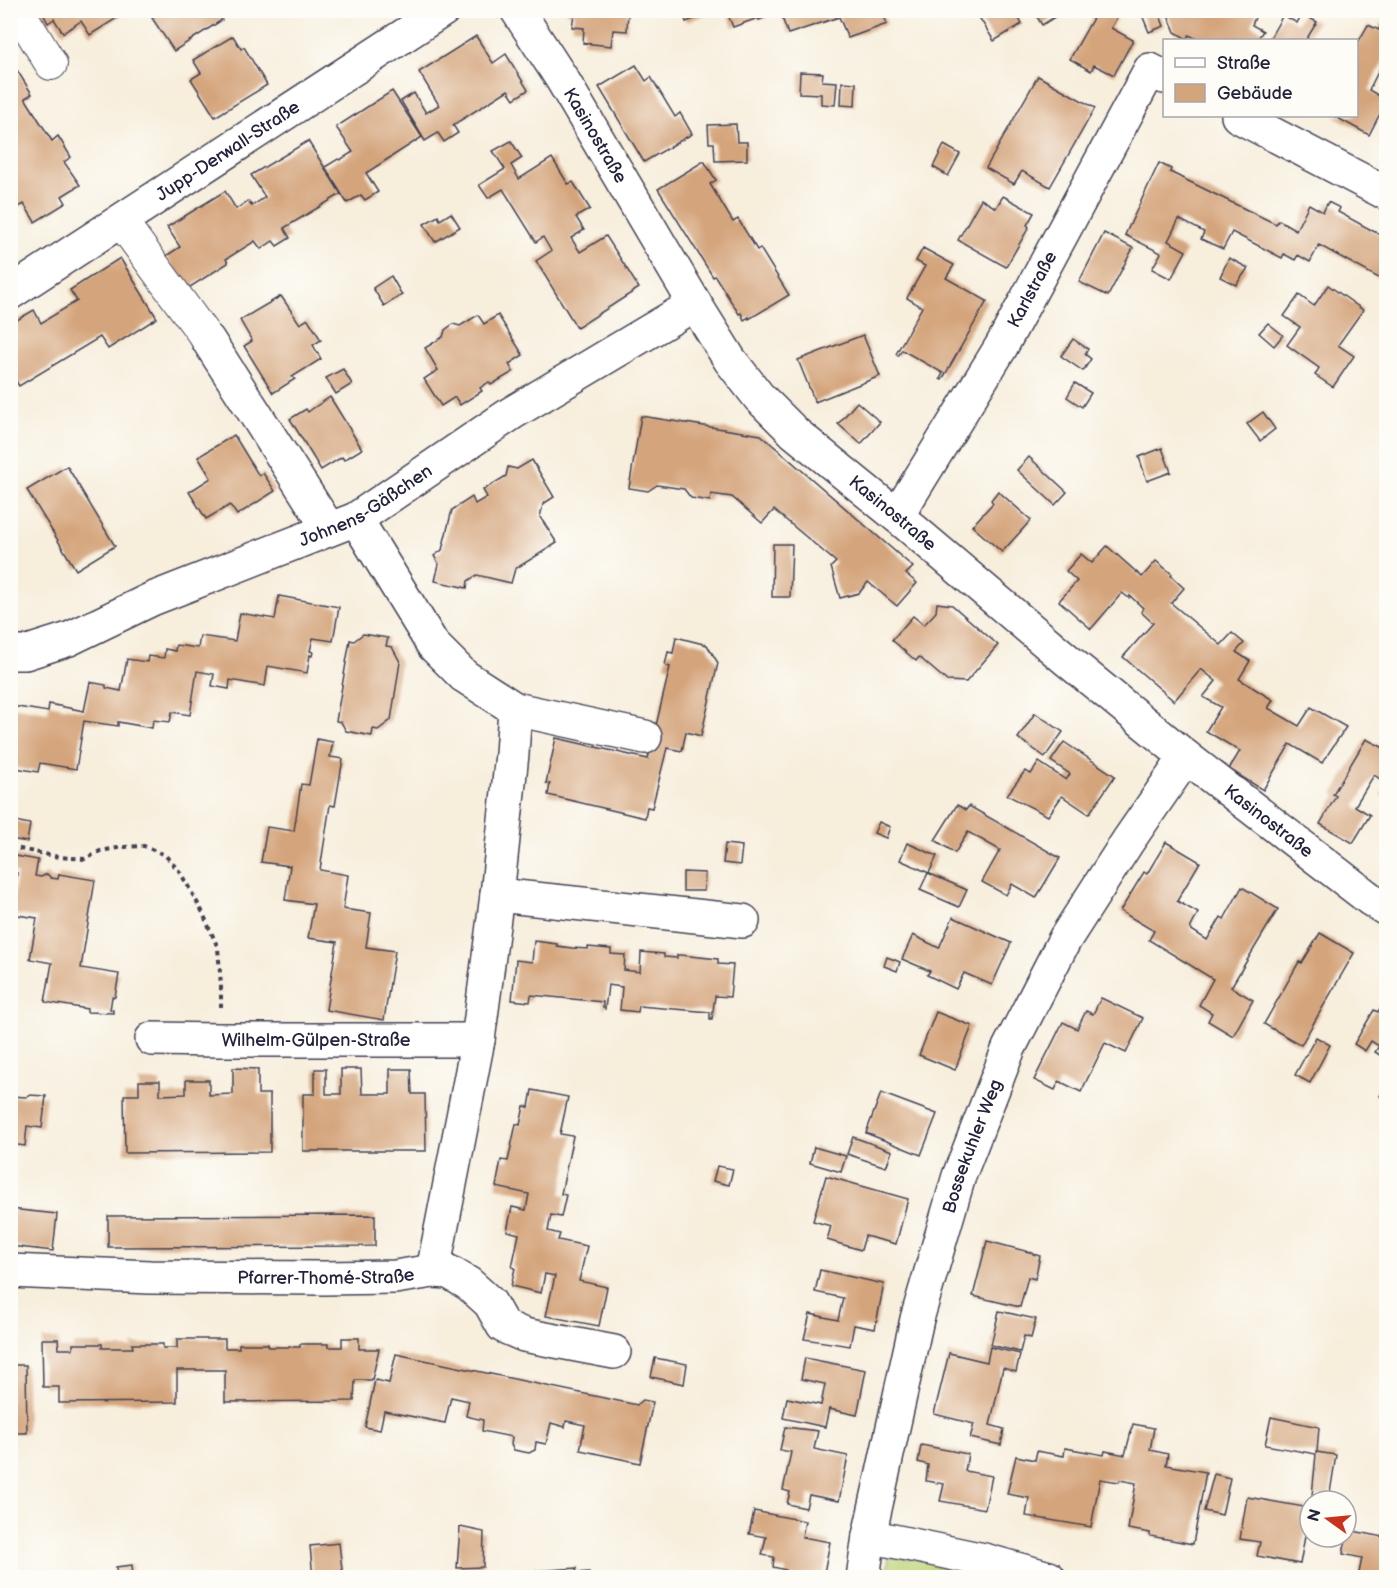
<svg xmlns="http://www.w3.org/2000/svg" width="1397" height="1588" font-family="'Balsamiq Sans',sans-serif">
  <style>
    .green { fill: #bed478; stroke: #707b5a; stroke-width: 1.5 }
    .building { fill: #d4a47b }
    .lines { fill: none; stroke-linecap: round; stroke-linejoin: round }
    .pedestrian-casing { stroke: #424153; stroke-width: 34 }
    .minor-casing { stroke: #424153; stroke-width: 36 }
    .path { stroke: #424153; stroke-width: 4; stroke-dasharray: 4.5 4.5; stroke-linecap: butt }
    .pedestrian { stroke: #fff; stroke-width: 32 }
    .minor { stroke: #fff; stroke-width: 33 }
    .labels { text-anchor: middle; stroke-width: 4.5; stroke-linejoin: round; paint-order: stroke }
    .street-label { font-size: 18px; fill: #22223b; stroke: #fdfcf7 }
  </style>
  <rect width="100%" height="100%" fill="#fdfcf7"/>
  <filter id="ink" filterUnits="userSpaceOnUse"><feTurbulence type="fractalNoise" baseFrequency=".0167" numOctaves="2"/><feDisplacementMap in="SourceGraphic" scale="12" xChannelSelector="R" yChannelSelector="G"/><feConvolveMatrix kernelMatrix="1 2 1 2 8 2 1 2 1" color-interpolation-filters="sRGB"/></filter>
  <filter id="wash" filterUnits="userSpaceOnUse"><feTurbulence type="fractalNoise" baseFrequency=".008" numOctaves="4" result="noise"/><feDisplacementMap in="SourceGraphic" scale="24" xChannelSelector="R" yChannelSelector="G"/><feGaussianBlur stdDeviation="1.35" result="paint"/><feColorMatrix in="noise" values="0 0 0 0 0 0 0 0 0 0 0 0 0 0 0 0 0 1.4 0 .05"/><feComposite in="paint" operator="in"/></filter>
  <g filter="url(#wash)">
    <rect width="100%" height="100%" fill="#f7eedc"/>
    <path class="green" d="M889 1557 953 1561 961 1573V1577L886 1578Z"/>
    <g id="blocks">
      <g class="building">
        <path d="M41 10H124L125 13 90 35 81 21 63 33 54 19 48 23Z"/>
        <path d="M164 10H216L222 20 174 51 152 18Z"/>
        <path d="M567 10H628L627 31 613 30 611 46 583 43 584 28 572 27 574 14 567 13Z"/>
        <path d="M682 10H715V11L686 22Z"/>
        <path d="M726 10H882L887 24 848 38 839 17 788 34 780 12 759 20 758 18 733 27Z"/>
        <path d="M983 10H1014L1022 24 994 41 977 14Z"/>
        <path d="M1033 10H1066L1042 25Z"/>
        <path d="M1080 10H1121L1111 28 1133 40 1114 75 1094 65 1091 71 1070 59 1093 18Z"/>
        <path d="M1140 10H1158L1164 26 1149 32Z"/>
        <path d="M1166 10H1258L1252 25 1263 31 1257 40H1199L1189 35 1187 39 1175 32Z"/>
        <path d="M1302 14 1317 22 1306 40H1275L1270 38 1283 15 1297 23Z"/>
        <path d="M1382 22 1386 25V56L1369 90 1386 100V102L1369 135 1334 116H1356V46L1368 25 1379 30Z"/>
        <path d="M233 36 241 49 244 47 267 85 215 117 191 79 201 73 193 60Z"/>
        <path d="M476 36 493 63 506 54 528 90 514 99 508 90 453 125 458 133 444 142 438 133 425 141 401 101 414 93 426 113 439 105 419 72Z"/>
        <path d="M10 59 32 94 25 98 52 141 58 136 71 157 64 162 80 185 62 196 66 203 35 222 24 204 10 212Z"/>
        <path d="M636 65 646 81 651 77 675 117 680 113 692 134 644 162 599 87Z"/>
        <path d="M800 72 823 73 822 81 837 82 835 105 821 104V94L799 93Z"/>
        <path d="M1038 76 1095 108 1050 187 1022 171 1014 184 986 168Z"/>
        <path d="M842 82 856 83 855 106 841 105Z"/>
        <path d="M392 91 422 137 366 173 378 192 365 200 361 195 347 203 325 167 338 159 340 160 353 152 336 127Z"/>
        <path d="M736 124 737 142H747V160L715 161 714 143H709L708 125Z"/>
        <path d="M308 141 341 194 284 228 290 238 277 246 273 241 261 249 255 241 226 259 228 263 187 289 166 256 180 247 167 227 225 191 236 209 248 201 252 206 265 197 251 175Z"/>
        <path d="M511 141 522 158 511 165 519 179 552 158 568 184 573 182 590 209 576 217 584 230 571 238 580 252 606 236 639 288 577 328 536 261 551 251 543 237 536 242 503 189 488 198 479 185 505 169 493 151Z"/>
        <path d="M944 145 960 154 948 176 933 167Z"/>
        <path d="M704 161 716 180 710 184 733 222 738 219 757 250 760 248 789 295 749 319V317L744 320 741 313 739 314 715 276 713 277 658 189Z"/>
        <path d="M1159 163 1171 169 1170 172 1243 208 1276 224 1279 220 1296 230 1309 204 1323 212 1328 202 1340 208 1338 212 1386 238V276L1384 281 1319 245 1310 262 1298 255 1295 260 1284 254 1282 258 1232 232 1223 249 1201 239 1204 232 1179 219 1168 241 1186 251 1171 279 1152 269 1161 253 1125 235Z"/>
        <path d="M1003 196 1034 213 1027 225 1029 227 1006 267 958 240 981 199 996 208Z"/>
        <path d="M451 213 460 227 435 242 424 224 438 216 440 220Z"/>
        <path d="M1104 233 1133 248 1108 296 1079 282Z"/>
        <path d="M923 248 954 265 946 278 987 301 942 380 940 379 943 373 902 350 898 356 896 354 922 307 907 298 925 266 916 261Z"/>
        <path d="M120 258 157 318 108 349 100 337 19 386 10 372V324L34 310 41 323 77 301 70 290Z"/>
        <path d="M1229 258 1248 268 1236 285 1220 277Z"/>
        <path d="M391 276 402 295 384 306 373 288Z"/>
        <path d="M1328 285 1363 310 1338 345 1354 356 1333 387 1315 375 1319 368 1287 345 1300 327 1284 316 1299 295 1314 306Z"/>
        <path d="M281 296 300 324 308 319 321 340 313 345 321 359 292 377 295 379 273 393 244 346 252 341 240 320Z"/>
        <path d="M478 315 484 324 498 315 523 355 509 364 513 372 491 385 489 382 480 388 482 391 460 405 455 397 441 406 424 379 438 370 425 348 443 337 445 330 453 324 460 326Z"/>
        <path d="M1268 323 1283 335 1274 346 1259 333Z"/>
        <path d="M863 335 880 376 815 402 798 360Z"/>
        <path d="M1073 339 1088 349 1085 354 1091 359 1083 371 1061 356Z"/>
        <path d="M343 369 352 384 336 394 326 378Z"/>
        <path d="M1075 383 1091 393 1082 407 1067 397Z"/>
        <path d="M330 397 362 449 344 460 342 457 321 470 290 419 306 409 308 412 312 409Z"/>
        <path d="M857 402 880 422 861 444 838 424Z"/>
        <path d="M1263 412 1275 429 1260 441 1247 424Z"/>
        <path d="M641 416 761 435 913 567 906 574 917 583 897 606 868 582 859 593 840 598 831 567 836 562 774 510 762 523 732 497 711 494 710 501 691 498 684 489 657 485 648 491 629 488Z"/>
        <path d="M234 435 259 476 263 473 275 491 237 515 230 505 206 519 189 492 211 478 198 457Z"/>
        <path d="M1162 448 1171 472 1147 481 1139 457Z"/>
        <path d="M1029 457 1067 492 1055 505 1017 470Z"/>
        <path d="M532 460 554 497 543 504 540 517 557 543 515 569 511 583 477 575 468 581 467 588 435 581 439 564 434 556 442 550 452 510 472 497 475 504 487 497 483 490 506 476 508 467 517 469Z"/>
        <path d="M67 466 115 546 76 570 27 490Z"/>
        <path d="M998 491 1031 520 1002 552 972 526 993 503 991 500Z"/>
        <path d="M773 544H792L790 597H772Z"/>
        <path d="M1107 546 1142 577 1156 561 1172 574 1171 576 1184 588 1171 603 1221 645 1232 633 1244 643 1236 652 1250 661 1239 679 1273 700 1268 708 1299 726 1311 707 1346 727 1322 763 1290 744 1263 790 1229 769 1240 751 1206 731 1221 707 1203 697 1216 681 1201 669 1174 701 1123 657 1153 623 1141 612 1143 608 1130 596 1129 598 1122 593 1091 629 1059 601 1077 581 1066 571 1081 554 1092 563Z"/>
        <path d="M279 596 339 607 333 641 313 638 310 651 313 652 312 656 310 655 307 673 268 666 265 686 230 680 229 689 212 686 214 674 197 671 190 715 172 712 170 722 153 720 152 728 118 722V726L84 721 76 769 40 763 38 772 10 767 11 706 48 712 49 704 84 711 90 682 106 685V688L121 691 127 659 147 662 148 656 164 658 165 649 175 651 176 645 198 648 200 636 235 641 240 613 275 619Z"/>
        <path d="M937 603 952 605 998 645 966 682 947 681 919 657 916 661 892 640 913 616 924 625 936 612Z"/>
        <path d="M363 634 388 638 386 646 392 647 400 662 391 720 378 730 373 729 372 736 346 731 341 722 336 721 350 640 354 641Z"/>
        <path d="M676 637 707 645 718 663 701 736 686 732 682 751 667 748 652 808 647 807 645 818 548 795 550 784 546 783 556 738 648 759 670 667 665 665 668 652 673 653Z"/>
        <path d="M1035 713 1063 732 1045 757 1018 738Z"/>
        <path d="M317 739 333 742 330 757 343 759 335 806 330 805 320 870 348 875 343 909 371 913 366 947 395 951 384 1020 326 1010 337 942 308 938 314 904 285 900 290 866 261 862 267 827 294 831 301 784 309 785Z"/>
        <path d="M1366 739 1386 749V783L1374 775 1355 806 1370 815 1353 843 1320 824 1336 796 1333 794Z"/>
        <path d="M1064 742 1115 776 1089 814 1062 796 1048 816 1007 795 1025 771 1031 774 1039 762 1066 780 1070 774 1051 761Z"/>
        <path d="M1386 785V798L1381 795Z"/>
        <path d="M957 805 966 810 969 806 1060 858 1036 898 1012 884 1006 895 982 882 1000 850 968 832 955 853 935 840Z"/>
        <path d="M10 820 30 824 27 842 10 839Z"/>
        <path d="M879 822 890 827 886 838 874 833Z"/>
        <path d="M1166 842 1200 862 1177 901 1198 913 1190 929 1207 940 1221 917 1224 919 1242 887 1278 909 1231 987 1253 1000 1233 1036 1208 1021 1212 1013 1199 1005 1213 979 1149 940 1154 931 1120 911 1144 872 1147 874Z"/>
        <path d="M907 843 937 856 929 873 900 860Z"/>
        <path d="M725 844 742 846 740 865 723 863Z"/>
        <path d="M10 855 38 860 35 876 41 877 47 874 51 878 58 879 59 874 95 880 81 968 119 974 115 997H112L110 1010H113V1013L87 1012V1009L45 1002 52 963 30 959 37 918 11 914 17 873 10 872Z"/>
        <path d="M683 872 705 873 704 891H683Z"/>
        <path d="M928 873 967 890 959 907 920 890Z"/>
        <path d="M953 917 1011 943 992 985 964 973 956 989 927 975 930 971 902 959 913 935 939 948Z"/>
        <path d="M1320 933 1354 953 1301 1045 1264 1024 1299 962 1302 963Z"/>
        <path d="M534 941 557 944V946L572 948 588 949V947L611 949V954L625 955 624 970 640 972 641 952 664 954V957L677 958V955H680L718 959V964L733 965 730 997 715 996 712 1019H710V1012L639 1006 638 1012 620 1010 622 987 608 985 605 1009 603 1008V1002L531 995 530 1002 512 1000 516 960 532 962Z"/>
        <path d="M887 957 900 962 897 971 884 966Z"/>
        <path d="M1386 997V1059L1375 1052 1379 1046 1371 1041 1365 1051 1354 1044 1374 1010 1378 1012Z"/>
        <path d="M1101 998 1143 1018 1126 1053 1105 1043 1081 1092 1059 1081 1055 1090 1034 1080 1063 1022 1077 1029 1086 1011 1093 1014Z"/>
        <path d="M936 1012 972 1026 955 1070 919 1055Z"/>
        <path d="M1316 1037 1330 1045 1310 1083 1295 1075Z"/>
        <path d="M233 1068 258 1069V1094H270V1152L125 1153 124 1095H139V1081H160V1095L186 1094V1080H209V1095L233 1094Z"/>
        <path d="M315 1069H326V1094H341V1069H361L362 1094H390V1069H411L412 1094H425L426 1151H303V1094H315Z"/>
        <path d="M1386 1085V1101L1380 1096Z"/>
        <path d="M532 1090 568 1097 560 1134 573 1136 561 1194 566 1195 561 1217 551 1215 548 1231 560 1234 558 1240 587 1246 579 1281 607 1287 599 1326 546 1316 555 1276 545 1274 541 1293 511 1286 515 1268 512 1267 519 1234 507 1231 512 1207 526 1210 529 1194 496 1187 501 1160 508 1161 516 1124 520 1125 524 1106 529 1107Z"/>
        <path d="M881 1093 937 1114 921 1155 866 1133Z"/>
        <path d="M28 1095 46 1096 42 1128 27 1126 25 1146 10 1144V1096L27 1097Z"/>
        <path d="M853 1137 892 1151 886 1167 847 1154Z"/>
        <path d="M814 1147 846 1156 841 1172 810 1163Z"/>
        <path d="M717 1166 733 1169 729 1185 713 1181Z"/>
        <path d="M826 1176 908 1199 896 1244 865 1236 861 1250 827 1240 831 1226 813 1221Z"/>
        <path d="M10 1209 57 1214 53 1251 10 1246Z"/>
        <path d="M375 1215V1246L108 1247V1216Z"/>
        <path d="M987 1241 1033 1253V1254L1040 1256 1035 1279 1028 1277 1020 1307 973 1296Z"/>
        <path d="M820 1270 884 1284 875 1329 854 1325 850 1346 804 1339 810 1314 838 1320 843 1298 815 1292Z"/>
        <path d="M999 1311 1036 1319 1031 1338 1024 1336 1020 1352 991 1345Z"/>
        <path d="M342 1338H359V1349H379L372 1380H355L354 1401 225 1402V1370H177V1402L59 1403V1387H43L42 1339H58L59 1349H73V1344H102V1348H133L132 1344H163V1348H177V1339H225V1348H239V1344H268L269 1347H300V1344H328V1347H342Z"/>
        <path d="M990 1347 1020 1354 1016 1372 1003 1368 990 1425 1004 1429 1001 1445 970 1438 974 1424 934 1414 949 1353 987 1362Z"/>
        <path d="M396 1354 637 1405 643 1400 653 1402 640 1463 580 1450 585 1425 566 1421 565 1427 551 1423 546 1444 536 1442 535 1450 529 1453 514 1450 511 1445 512 1437 482 1431 483 1420 466 1416 469 1401 451 1397 445 1423 384 1411 380 1430 365 1427 375 1380 389 1383Z"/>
        <path d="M655 1358 687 1364 684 1384 651 1377Z"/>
        <path d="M805 1358 866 1370 857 1415 829 1409 825 1427 783 1418 787 1398 821 1405 825 1384 801 1379Z"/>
        <path d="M10 1365H26L27 1433H10Z"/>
        <path d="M1271 1417 1319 1427 1317 1452 1336 1455 1329 1499 1312 1496 1316 1454 1265 1445Z"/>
        <path d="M1133 1424 1154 1428 1150 1450 1168 1454 1166 1465 1206 1472 1193 1544 1150 1536V1533L1128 1529 1136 1483 1120 1480 1119 1482 1100 1479 1091 1527 1026 1516 1029 1498 1007 1494 1016 1456 1035 1460 1037 1451 1064 1456 1065 1448 1104 1455 1105 1451 1125 1455Z"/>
        <path d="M785 1427 818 1431 814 1449 848 1456 839 1501 809 1495 806 1508 787 1504 790 1492 783 1490 791 1452 780 1450Z"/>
        <path d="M921 1445 968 1454 965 1471 992 1476 985 1509 940 1501 944 1484 926 1481 928 1465 918 1462Z"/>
        <path d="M1214 1474 1230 1478 1222 1515 1204 1511Z"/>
        <rect x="10" y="1497" width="4" height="14"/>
        <path d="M1247 1497 1310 1508 1300 1564 1257 1556 1260 1542 1240 1539Z"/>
        <path d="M754 1511 805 1521 802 1537 830 1542 823 1578H785L786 1570 773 1567 774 1557 762 1555 766 1537 749 1534Z"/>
        <path d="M460 1527 484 1532 483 1567 457 1568Z"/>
        <path d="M1348 1530 1384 1537 1383 1544 1386 1545V1578L1359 1573 1362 1558 1343 1554Z"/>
        <path d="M339 1543 343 1578H313L310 1546Z"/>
        <path d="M132 1565 133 1578H117L116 1567Z"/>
        <path d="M577 1568 576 1573 589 1572V1578H520V1572Z"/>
      </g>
    </g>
  </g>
  <g filter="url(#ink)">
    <use href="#blocks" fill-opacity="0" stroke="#424153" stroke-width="1.5"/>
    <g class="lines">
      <defs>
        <g id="pedestrian">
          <path d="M18 10 51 64"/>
          <path d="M121 221 208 340"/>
        </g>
        <g id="minor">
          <path id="s1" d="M517 10 562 79 695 304 730 360 759 397 795 433 897 516 1067 660 1186 757 1370 899 1386 909"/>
          <path d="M1238 116 1386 193"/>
          <path id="s2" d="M10 293 443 10"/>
          <path d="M208 340 329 529"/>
          <path id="s3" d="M897 516 1001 347 1150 70 1164 77"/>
          <path d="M356 519 433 645 464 676 515 709 512 754 497 895 478 1040 433 1271"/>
          <path id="s4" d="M10 653H25L69 639 152 599 356 519 512 413 695 304"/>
          <path d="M515 709 645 737"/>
          <path d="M497 895 743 921"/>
          <path id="s5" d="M152 1039 219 1040H478"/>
          <path id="s6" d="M10 1271 150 1277 323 1278 395 1277 433 1271 449 1272 469 1284 490 1303 503 1326 524 1335 614 1352"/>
          <path d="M869 1536 984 1560 1049 1578"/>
          <path id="s7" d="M863 1578 869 1536 917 1319 959 1176 1009 1048 1065 939 1128 841 1186 757"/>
        </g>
      </defs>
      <use href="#pedestrian" class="pedestrian-casing"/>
      <use href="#minor" class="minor-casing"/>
      <path class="path" d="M10 847 59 857 85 859 100 851 124 847 144 846 165 855 180 872 202 911 218 948 221 985V1007"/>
      <use href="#pedestrian" class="pedestrian"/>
      <use href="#minor" class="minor"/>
    </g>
  </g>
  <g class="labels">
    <g class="street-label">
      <text dy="6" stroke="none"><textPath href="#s1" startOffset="148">Kasinostraße</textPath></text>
      <text dy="6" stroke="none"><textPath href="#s2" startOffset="260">Jupp-Derwall-Straße</textPath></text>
      <text dy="6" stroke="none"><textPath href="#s3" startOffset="264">Karlstraße</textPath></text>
      <text dy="6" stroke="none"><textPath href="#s4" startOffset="387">Johnens-Gäßchen</textPath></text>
      <text dy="6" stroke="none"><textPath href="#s1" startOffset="634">Kasinostraße</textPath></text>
      <text dy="6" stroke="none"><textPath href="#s1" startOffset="1120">Kasinostraße</textPath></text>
      <text dy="6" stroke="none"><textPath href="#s5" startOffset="164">Wilhelm-Gülpen-Straße</textPath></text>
      <text dy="6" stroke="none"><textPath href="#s7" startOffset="446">Bossekuhler Weg</textPath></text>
      <text dy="6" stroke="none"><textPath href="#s6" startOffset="316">Pfarrer-Thomé-Straße</textPath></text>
    </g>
  </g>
  <rect width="1397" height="1588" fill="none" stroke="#fdfcf7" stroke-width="36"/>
  <rect x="1163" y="39" width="195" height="78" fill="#fdfcf7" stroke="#a5a5ac" stroke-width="1.5"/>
  <rect x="1175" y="58" width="30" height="9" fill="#ffffff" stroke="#a5a5ac" stroke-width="1.5"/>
  <text x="1217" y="69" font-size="18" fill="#22223b">Straße</text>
  <rect x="1175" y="84" width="30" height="18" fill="#d4a47b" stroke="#a5a5ac" stroke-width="1.5"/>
  <text x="1217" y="99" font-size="18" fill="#22223b">Gebäude</text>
  <g transform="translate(1328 1519) rotate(285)"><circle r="28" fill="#fdfcf7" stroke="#a5a5ac" stroke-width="1.5"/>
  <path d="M0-4.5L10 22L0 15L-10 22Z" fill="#c8321e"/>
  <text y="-9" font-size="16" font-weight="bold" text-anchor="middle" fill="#22223b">N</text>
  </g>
</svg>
